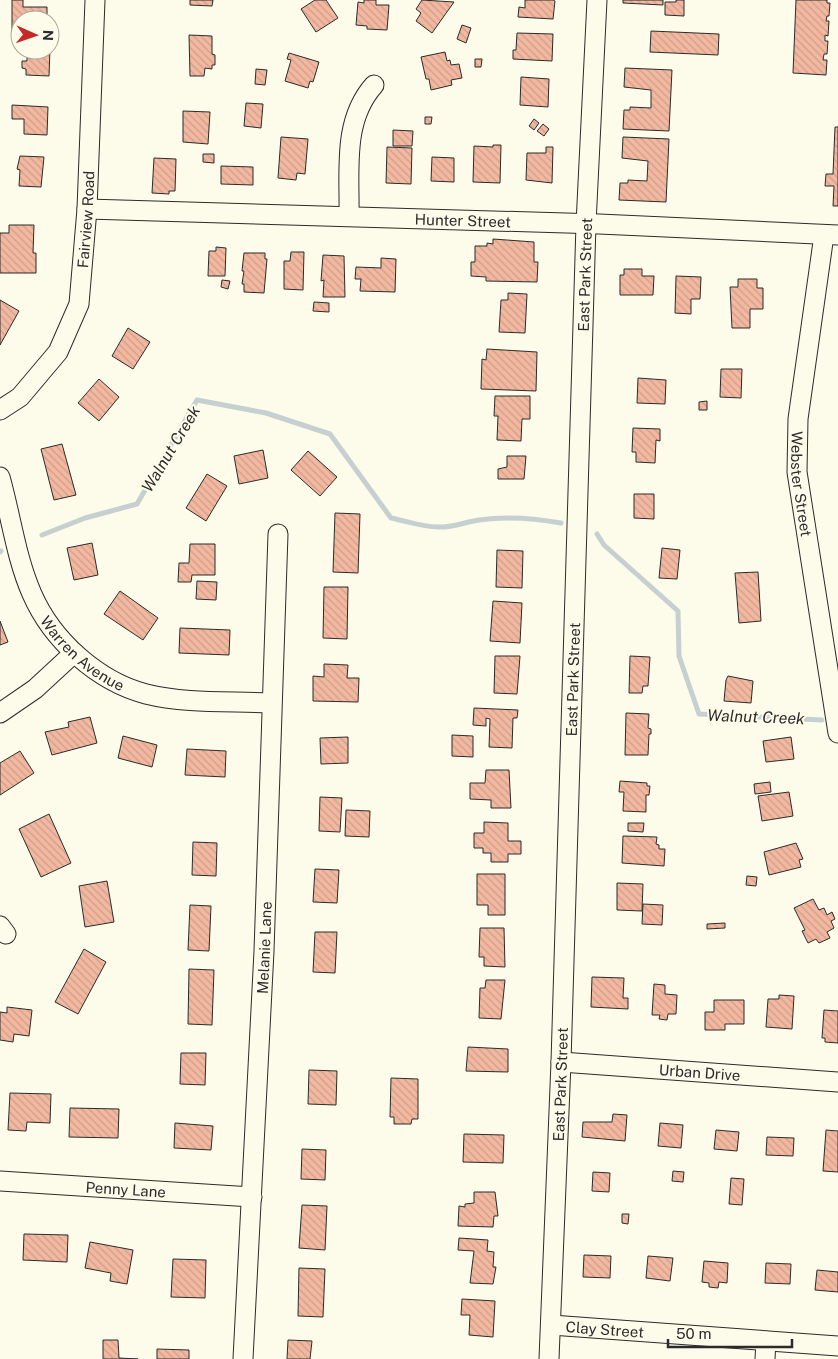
<svg xmlns="http://www.w3.org/2000/svg" width="838" height="1359" font-family="'Public Sans',sans-serif">
	<style>
		.lines { fill: none; stroke-linecap: round; stroke-linejoin: round }
		.stream { stroke: #c7d0d0; stroke-width: 5 }
		.building { fill: url(#building-back-hatch); stroke: #2b2b2b }
		.minor-casing { stroke: #2b2b2b; stroke-width: 21 }
		.minor { stroke: #fdfbea; stroke-width: 19 }
		.labels { text-anchor: middle; dominant-baseline: central; stroke-width: 4; stroke-linejoin: round; paint-order: stroke }
		.street-label { font-size: 15px; fill: #2b2b2b; stroke: #fdfbea }
		.water-label { font-size: 16px; font-style: italic; fill: #2b2b2b; stroke: #fdfbea }
	</style>
	<defs>
		<pattern id="building-back-hatch" width="6" height="6" patternUnits="userSpaceOnUse" patternTransform="scale(1.25)"><rect width="6" height="6" fill="#f2b8a0"/><path d="M-1 5l2 2M0 0l6 6M5-1l2 2" fill="none" stroke="#d09e8a"/></pattern>
	</defs>
	<rect width="100%" height="100%" fill="#fdfbea"/>
	<g class="lines">
		<!-- stream -->
		<path class="stream" d="M 597,534 L 604,545 L 678,611 L 679,656 L 699,714 L 822,720
			M 42,535 L 85,518 L 137,504 L 197,400 L 266,413 L 330,434 L 391,518 C 407,521 424,528 441,527 C 453,527 466,522 479,520 C 506,516 534,518 561,523
			M 0,552 L 1,551"/>
	</g>
	<!-- building -->
	<path class="building" d="M 12,0 L 23,0 L 23,7 L 47,7 L 47,20 L 20,20 L 20,32 L 12,31 Z
		M 190,0 L 213,0 L 212,6 L 190,5 Z
		M 315,0 L 326,0 L 338,18 L 316,32 L 301,9 Z
		M 364,0 L 376,0 L 376,5 L 389,5 L 387,30 L 367,29 L 367,26 L 356,25 L 358,2 L 364,3 Z
		M 422,0 L 454,2 L 432,33 L 416,21 L 421,13 L 416,9 Z
		M 525,0 L 553,0 L 555,1 L 553,19 L 518,17 L 519,7 L 525,8 Z
		M 623,0 L 663,0 L 663,5 L 623,3 Z
		M 676,0 L 684,0 L 684,16 L 665,15 L 665,2 L 676,2 Z
		M 796,0 L 827,0 L 827,3 L 830,3 L 829,16 L 827,16 L 826,21 L 829,21 L 828,36 L 825,35 L 825,41 L 828,41 L 827,54 L 824,54 L 823,60 L 827,60 L 826,75 L 793,73 Z
		M 462,25 L 471,28 L 466,43 L 457,39 Z
		M 651,31 L 719,34 L 718,55 L 650,52 Z
		M 517,33 L 553,34 L 552,61 L 513,59 L 513,50 L 516,50 Z
		M 189,35 L 212,36 L 212,54 L 215,55 L 215,65 L 212,65 L 212,69 L 205,68 L 204,76 L 190,76 Z
		M 50,48 L 49,76 L 26,75 L 26,69 L 22,68 L 22,61 L 27,61 L 27,50 L 50,50 Z
		M 445,52 L 447,61 L 450,60 L 451,65 L 459,64 L 462,78 L 451,80 L 452,85 L 431,90 L 429,79 L 426,79 L 421,57 Z
		M 289,53 L 319,62 L 313,82 L 310,81 L 308,88 L 285,81 L 291,60 L 287,59 Z
		M 475,59 L 482,59 L 481,67 L 475,67 Z
		M 625,68 L 672,70 L 669,131 L 623,129 L 624,110 L 630,110 L 630,107 L 651,108 L 651,90 L 624,87 Z
		M 256,69 L 267,70 L 265,85 L 255,84 Z
		M 521,77 L 549,79 L 548,107 L 520,105 Z
		M 246,103 L 263,104 L 261,128 L 244,126 Z
		M 12,105 L 48,107 L 47,135 L 24,134 L 24,119 L 12,119 Z
		M 183,111 L 210,112 L 208,144 L 183,142 Z
		M 425,117 L 432,117 L 431,124 L 425,124 Z
		M 534,119 L 539,123 L 534,130 L 529,126 Z
		M 543,124 L 549,129 L 544,136 L 537,131 Z
		M 835,127 L 838,127 L 838,206 L 833,206 L 834,186 L 825,186 L 826,174 L 833,174 Z
		M 393,130 L 413,131 L 412,146 L 393,146 Z
		M 281,137 L 308,139 L 305,174 L 297,173 L 296,180 L 278,178 Z
		M 623,137 L 669,139 L 666,202 L 619,200 L 620,183 L 628,183 L 628,180 L 647,181 L 648,161 L 622,158 Z
		M 493,145 L 501,145 L 500,183 L 473,182 L 474,146 L 493,147 Z
		M 387,147 L 412,148 L 411,184 L 386,183 Z
		M 546,147 L 553,147 L 552,183 L 526,180 L 527,153 L 546,153 Z
		M 203,154 L 214,154 L 214,163 L 203,162 Z
		M 20,156 L 44,157 L 41,187 L 19,186 L 20,170 L 17,169 Z
		M 432,157 L 454,158 L 454,182 L 431,181 Z
		M 154,158 L 176,159 L 175,191 L 169,191 L 169,194 L 152,193 Z
		M 221,166 L 253,167 L 253,185 L 221,184 Z
		M 9,225 L 34,225 L 33,253 L 36,253 L 36,273 L 0,273 L 0,233 L 9,233 Z
		M 493,239 L 534,242 L 534,262 L 538,262 L 537,282 L 486,281 L 486,277 L 471,276 L 471,262 L 475,262 L 475,246 L 487,246 L 487,243 L 493,244 Z
		M 216,247 L 226,248 L 225,276 L 208,276 L 209,251 L 216,251 Z
		M 291,252 L 304,252 L 303,290 L 284,289 L 284,261 L 290,261 Z
		M 244,253 L 265,253 L 265,259 L 267,259 L 264,293 L 244,292 L 244,284 L 242,284 L 244,271 L 242,271 Z
		M 323,255 L 344,256 L 345,297 L 323,297 L 324,280 L 321,281 Z
		M 381,258 L 396,259 L 395,292 L 360,291 L 361,279 L 355,279 L 356,267 L 381,268 Z
		M 624,269 L 642,269 L 642,276 L 654,276 L 653,295 L 620,295 L 620,275 L 624,275 Z
		M 676,276 L 701,277 L 700,299 L 691,299 L 691,314 L 675,313 Z
		M 738,279 L 757,279 L 757,288 L 763,288 L 763,309 L 750,309 L 750,328 L 732,328 L 730,287 L 738,287 Z
		M 222,280 L 230,281 L 228,289 L 221,287 Z
		M 508,293 L 527,294 L 525,333 L 499,332 L 501,300 L 508,300 Z
		M 0,300 L 19,311 L 0,345 Z
		M 314,302 L 329,303 L 329,312 L 313,311 Z
		M 128,328 L 150,342 L 133,369 L 112,356 Z
		M 487,349 L 537,352 L 536,391 L 481,389 L 482,359 L 486,360 Z
		M 721,369 L 742,369 L 741,398 L 720,397 Z
		M 638,378 L 666,380 L 665,404 L 637,403 Z
		M 99,379 L 119,397 L 99,421 L 78,403 Z
		M 495,396 L 530,396 L 530,419 L 522,419 L 521,441 L 497,440 L 498,416 L 494,416 Z
		M 707,401 L 707,410 L 699,410 L 699,402 Z
		M 633,428 L 660,429 L 660,441 L 656,440 L 655,463 L 636,462 L 636,452 L 632,452 Z
		M 62,444 L 76,495 L 54,500 L 41,449 Z
		M 263,450 L 268,478 L 239,484 L 234,456 Z
		M 308,451 L 337,477 L 320,496 L 291,470 Z
		M 507,456 L 526,456 L 524,479 L 498,479 L 498,469 L 507,467 Z
		M 207,474 L 227,486 L 206,521 L 186,508 Z
		M 634,494 L 654,494 L 654,519 L 634,518 Z
		M 335,513 L 360,514 L 358,573 L 333,572 Z
		M 92,543 L 98,575 L 74,580 L 67,548 Z
		M 190,544 L 215,544 L 215,575 L 192,575 L 191,582 L 178,582 L 179,563 L 189,563 Z
		M 662,548 L 680,550 L 677,579 L 659,578 Z
		M 497,550 L 523,551 L 522,588 L 496,587 Z
		M 758,572 L 761,621 L 739,623 L 735,573 Z
		M 197,581 L 217,582 L 216,600 L 196,599 Z
		M 324,587 L 348,587 L 347,639 L 323,638 Z
		M 120,591 L 158,618 L 143,640 L 104,614 Z
		M 493,601 L 522,603 L 520,643 L 490,641 Z
		M 0,621 L 8,642 L 0,645 Z
		M 180,628 L 230,630 L 229,655 L 179,653 Z
		M 495,656 L 520,656 L 517,694 L 494,693 Z
		M 630,656 L 650,657 L 648,686 L 643,686 L 642,693 L 629,693 Z
		M 324,664 L 348,665 L 347,678 L 359,678 L 358,702 L 313,701 L 313,676 L 324,677 Z
		M 728,676 L 753,681 L 751,703 L 724,701 L 726,680 Z
		M 474,708 L 518,710 L 517,718 L 513,718 L 512,748 L 489,747 L 490,719 L 486,718 L 486,726 L 473,725 Z
		M 626,713 L 649,714 L 648,728 L 651,729 L 651,734 L 649,734 L 648,755 L 625,755 Z
		M 90,717 L 97,743 L 52,755 L 45,732 L 69,727 L 68,722 Z
		M 452,735 L 473,736 L 473,757 L 452,756 Z
		M 123,736 L 157,745 L 152,767 L 118,758 Z
		M 348,737 L 348,763 L 321,764 L 320,738 Z
		M 791,737 L 794,759 L 766,762 L 763,741 Z
		M 187,749 L 226,751 L 225,777 L 185,775 Z
		M 20,751 L 34,773 L 0,795 L 0,763 Z
		M 486,770 L 509,770 L 511,808 L 491,808 L 491,800 L 470,799 L 470,783 L 485,783 Z
		M 620,781 L 647,783 L 647,786 L 650,786 L 649,795 L 646,795 L 646,812 L 623,811 L 624,792 L 619,792 Z
		M 770,782 L 771,792 L 755,794 L 754,784 Z
		M 789,792 L 793,816 L 762,821 L 758,796 Z
		M 320,797 L 342,798 L 340,832 L 319,831 Z
		M 346,810 L 370,811 L 369,837 L 345,836 Z
		M 49,814 L 71,863 L 41,877 L 19,829 Z
		M 484,822 L 508,823 L 508,841 L 521,841 L 521,854 L 508,854 L 508,862 L 491,862 L 491,853 L 483,853 L 483,848 L 474,848 L 474,833 L 484,833 Z
		M 628,823 L 644,823 L 643,832 L 628,831 Z
		M 623,836 L 657,837 L 656,844 L 659,845 L 659,849 L 665,849 L 664,866 L 622,863 Z
		M 193,842 L 217,843 L 216,876 L 192,875 Z
		M 796,843 L 803,859 L 799,860 L 801,867 L 769,875 L 764,852 Z
		M 315,869 L 339,870 L 337,903 L 313,902 Z
		M 477,874 L 505,874 L 505,915 L 488,915 L 488,905 L 477,905 Z
		M 747,876 L 757,877 L 756,886 L 746,885 Z
		M 107,881 L 114,922 L 85,927 L 79,886 Z
		M 617,883 L 643,884 L 642,911 L 617,910 Z
		M 813,899 L 819,910 L 824,908 L 827,915 L 832,912 L 835,919 L 831,921 L 834,928 L 827,932 L 830,938 L 819,943 L 816,939 L 808,943 L 802,931 L 805,930 L 794,908 Z
		M 643,904 L 663,905 L 662,925 L 642,924 Z
		M 190,905 L 211,906 L 209,951 L 188,950 Z
		M 725,923 L 725,928 L 707,929 L 707,924 Z
		M 480,928 L 504,928 L 505,967 L 484,966 L 484,957 L 479,957 Z
		M 315,932 L 337,932 L 335,973 L 313,972 Z
		M 84,949 L 106,962 L 78,1014 L 55,1002 Z
		M 189,969 L 214,970 L 212,1025 L 188,1024 Z
		M 592,977 L 624,978 L 623,998 L 628,998 L 628,1009 L 591,1007 Z
		M 486,980 L 505,980 L 501,1019 L 479,1018 L 480,988 L 485,988 Z
		M 654,984 L 665,985 L 665,994 L 677,995 L 676,1014 L 668,1014 L 667,1020 L 659,1019 L 660,1015 L 652,1015 Z
		M 779,995 L 794,996 L 792,1029 L 766,1027 L 768,999 L 779,999 Z
		M 714,1000 L 744,1000 L 744,1024 L 725,1024 L 725,1030 L 705,1030 L 705,1012 L 714,1012 Z
		M 7,1007 L 32,1010 L 29,1036 L 14,1034 L 13,1042 L 0,1040 L 0,1012 L 7,1013 Z
		M 824,1010 L 838,1011 L 838,1043 L 825,1042 L 825,1038 L 822,1038 Z
		M 468,1047 L 508,1049 L 508,1072 L 466,1071 Z
		M 181,1053 L 206,1053 L 205,1085 L 180,1084 Z
		M 309,1070 L 337,1071 L 336,1105 L 308,1104 Z
		M 391,1078 L 418,1079 L 418,1119 L 412,1119 L 411,1124 L 394,1124 L 394,1117 L 390,1117 Z
		M 10,1093 L 51,1094 L 50,1123 L 27,1122 L 26,1131 L 8,1130 Z
		M 70,1108 L 119,1109 L 118,1138 L 69,1137 Z
		M 613,1114 L 627,1115 L 625,1141 L 582,1137 L 583,1122 L 612,1122 Z
		M 175,1123 L 213,1126 L 211,1150 L 174,1148 Z
		M 660,1123 L 683,1125 L 681,1148 L 658,1146 Z
		M 716,1130 L 739,1132 L 737,1151 L 714,1149 Z
		M 826,1130 L 838,1131 L 838,1172 L 823,1171 Z
		M 464,1134 L 504,1135 L 503,1163 L 463,1162 Z
		M 767,1137 L 794,1138 L 793,1156 L 766,1155 Z
		M 302,1149 L 326,1150 L 325,1180 L 301,1179 Z
		M 673,1171 L 684,1172 L 683,1182 L 672,1181 Z
		M 593,1172 L 610,1173 L 609,1192 L 592,1191 Z
		M 731,1178 L 744,1179 L 742,1205 L 729,1204 Z
		M 474,1192 L 495,1192 L 498,1216 L 494,1216 L 493,1227 L 458,1226 L 459,1206 L 465,1207 L 465,1204 L 474,1203 Z
		M 302,1205 L 327,1206 L 325,1250 L 299,1248 Z
		M 622,1214 L 629,1214 L 628,1224 L 622,1223 Z
		M 24,1234 L 68,1235 L 67,1262 L 23,1260 Z
		M 459,1238 L 488,1240 L 487,1251 L 494,1252 L 493,1267 L 496,1267 L 493,1284 L 470,1283 L 474,1251 L 458,1250 Z
		M 90,1242 L 133,1250 L 127,1284 L 110,1281 L 111,1273 L 85,1268 Z
		M 584,1255 L 611,1256 L 610,1278 L 583,1277 Z
		M 648,1256 L 673,1258 L 670,1281 L 646,1278 Z
		M 173,1259 L 206,1260 L 205,1298 L 171,1297 Z
		M 704,1261 L 728,1263 L 727,1283 L 719,1282 L 718,1288 L 709,1287 L 709,1283 L 702,1282 Z
		M 766,1263 L 791,1264 L 790,1284 L 765,1283 Z
		M 299,1268 L 325,1269 L 323,1317 L 298,1316 Z
		M 817,1270 L 838,1272 L 838,1292 L 815,1290 Z
		M 462,1299 L 495,1301 L 493,1337 L 469,1335 L 470,1315 L 461,1315 Z
		M 103,1340 L 118,1340 L 119,1358 L 138,1359 L 103,1359 Z
		M 288,1340 L 312,1341 L 310,1359 L 287,1359 Z
		M 157,1349 L 189,1350 L 189,1359 L 157,1359 Z"/>
	<g class="lines">
		<!-- minor casing -->
		<g class="minor-casing">
			<g id="minor">
				<path id="s1" d="M 87,209 L 599,224 L 838,235"/>
				<path d="M 349,216 C 350,171 342,121 374,85"/>
				<path id="s2" d="M 824,235 L 798,419 L 797,472 L 838,733"/>
				<path id="s3" d="M 0,410 L 20,397 L 58,352 L 79,304 L 87,209 L 95,0"/>
				<path id="s4" d="M 0,477 C 11,516 16,558 32,594 C 52,640 97,681 146,694 C 186,704 229,701 270,703"/>
				<path d="M 0,713 L 35,689 L 74,653"/>
				<path d="M 0,926 L 6,934"/>
				<path id="s5" d="M 561,1062 L 838,1082"/>
				<path id="s6" d="M 0,1181 L 252,1197"/>
				<path id="s7" d="M 551,1325 L 838,1346"/>
				<path id="s8" d="M 243,1359 L 264,951 L 278,534"/>
				<path id="s9" d="M 549,1359 L 561,1062 L 586,224 L 597,0"/>
				<path d="M 765,1359 L 766,1341"/>
			</g>
		</g>
		<!-- minor -->
		<use href="#minor" class="minor"/>
	</g>
	<g class="labels">
		<!-- street labels -->
		<g class="street-label">
			<text stroke="none"><textPath href="#s3" startOffset="220">Fairview Road</textPath></text>
			<text stroke="none"><textPath href="#s1" startOffset="376">Hunter Street</textPath></text>
			<text stroke="none"><textPath href="#s9" startOffset="1085">East Park Street</textPath></text>
			<text stroke="none"><textPath href="#s2" startOffset="251">Webster Street</textPath></text>
			<text stroke="none"><textPath href="#s4" startOffset="201">Warren Avenue</textPath></text>
			<text stroke="none"><textPath href="#s9" startOffset="680">East Park Street</textPath></text>
			<text stroke="none"><textPath href="#s8" startOffset="412">Melanie Lane</textPath></text>
			<text stroke="none"><textPath href="#s5" startOffset="139">Urban Drive</textPath></text>
			<text stroke="none"><textPath href="#s9" startOffset="275">East Park Street</textPath></text>
			<text stroke="none"><textPath href="#s6" startOffset="126">Penny Lane</textPath></text>
			<text stroke="none"><textPath href="#s7" startOffset="54">Clay Street</textPath></text>
		</g>
		<!-- water labels -->
		<g class="water-label">
			<text transform="translate(171 449) rotate(-59)">Walnut Creek</text>
			<text transform="translate(756 717) rotate(2)">Walnut Creek</text>
		</g>
	</g>
	<!-- north arrow -->
	<g transform="translate(35 35) rotate(92)"><circle r="24" fill="#fdfbea" stroke="#a9a89e"/>
	<path d="M0-4L9 19L0 12L-9 19Z" fill="#c62828"/>
	<text y="-8" font-size="14" font-weight="bold" text-anchor="middle" fill="#2b2b2b">N</text>
	</g>
	<!-- scale -->
	<path d="M668 1339v8h124v-8" fill="none" stroke="#2b2b2b" stroke-width="2.5"/>
	<text x="676" y="1339" font-size="15" fill="#2b2b2b" stroke="#fdfbea" stroke-width="4" paint-order="stroke">50 m</text>
</svg>
